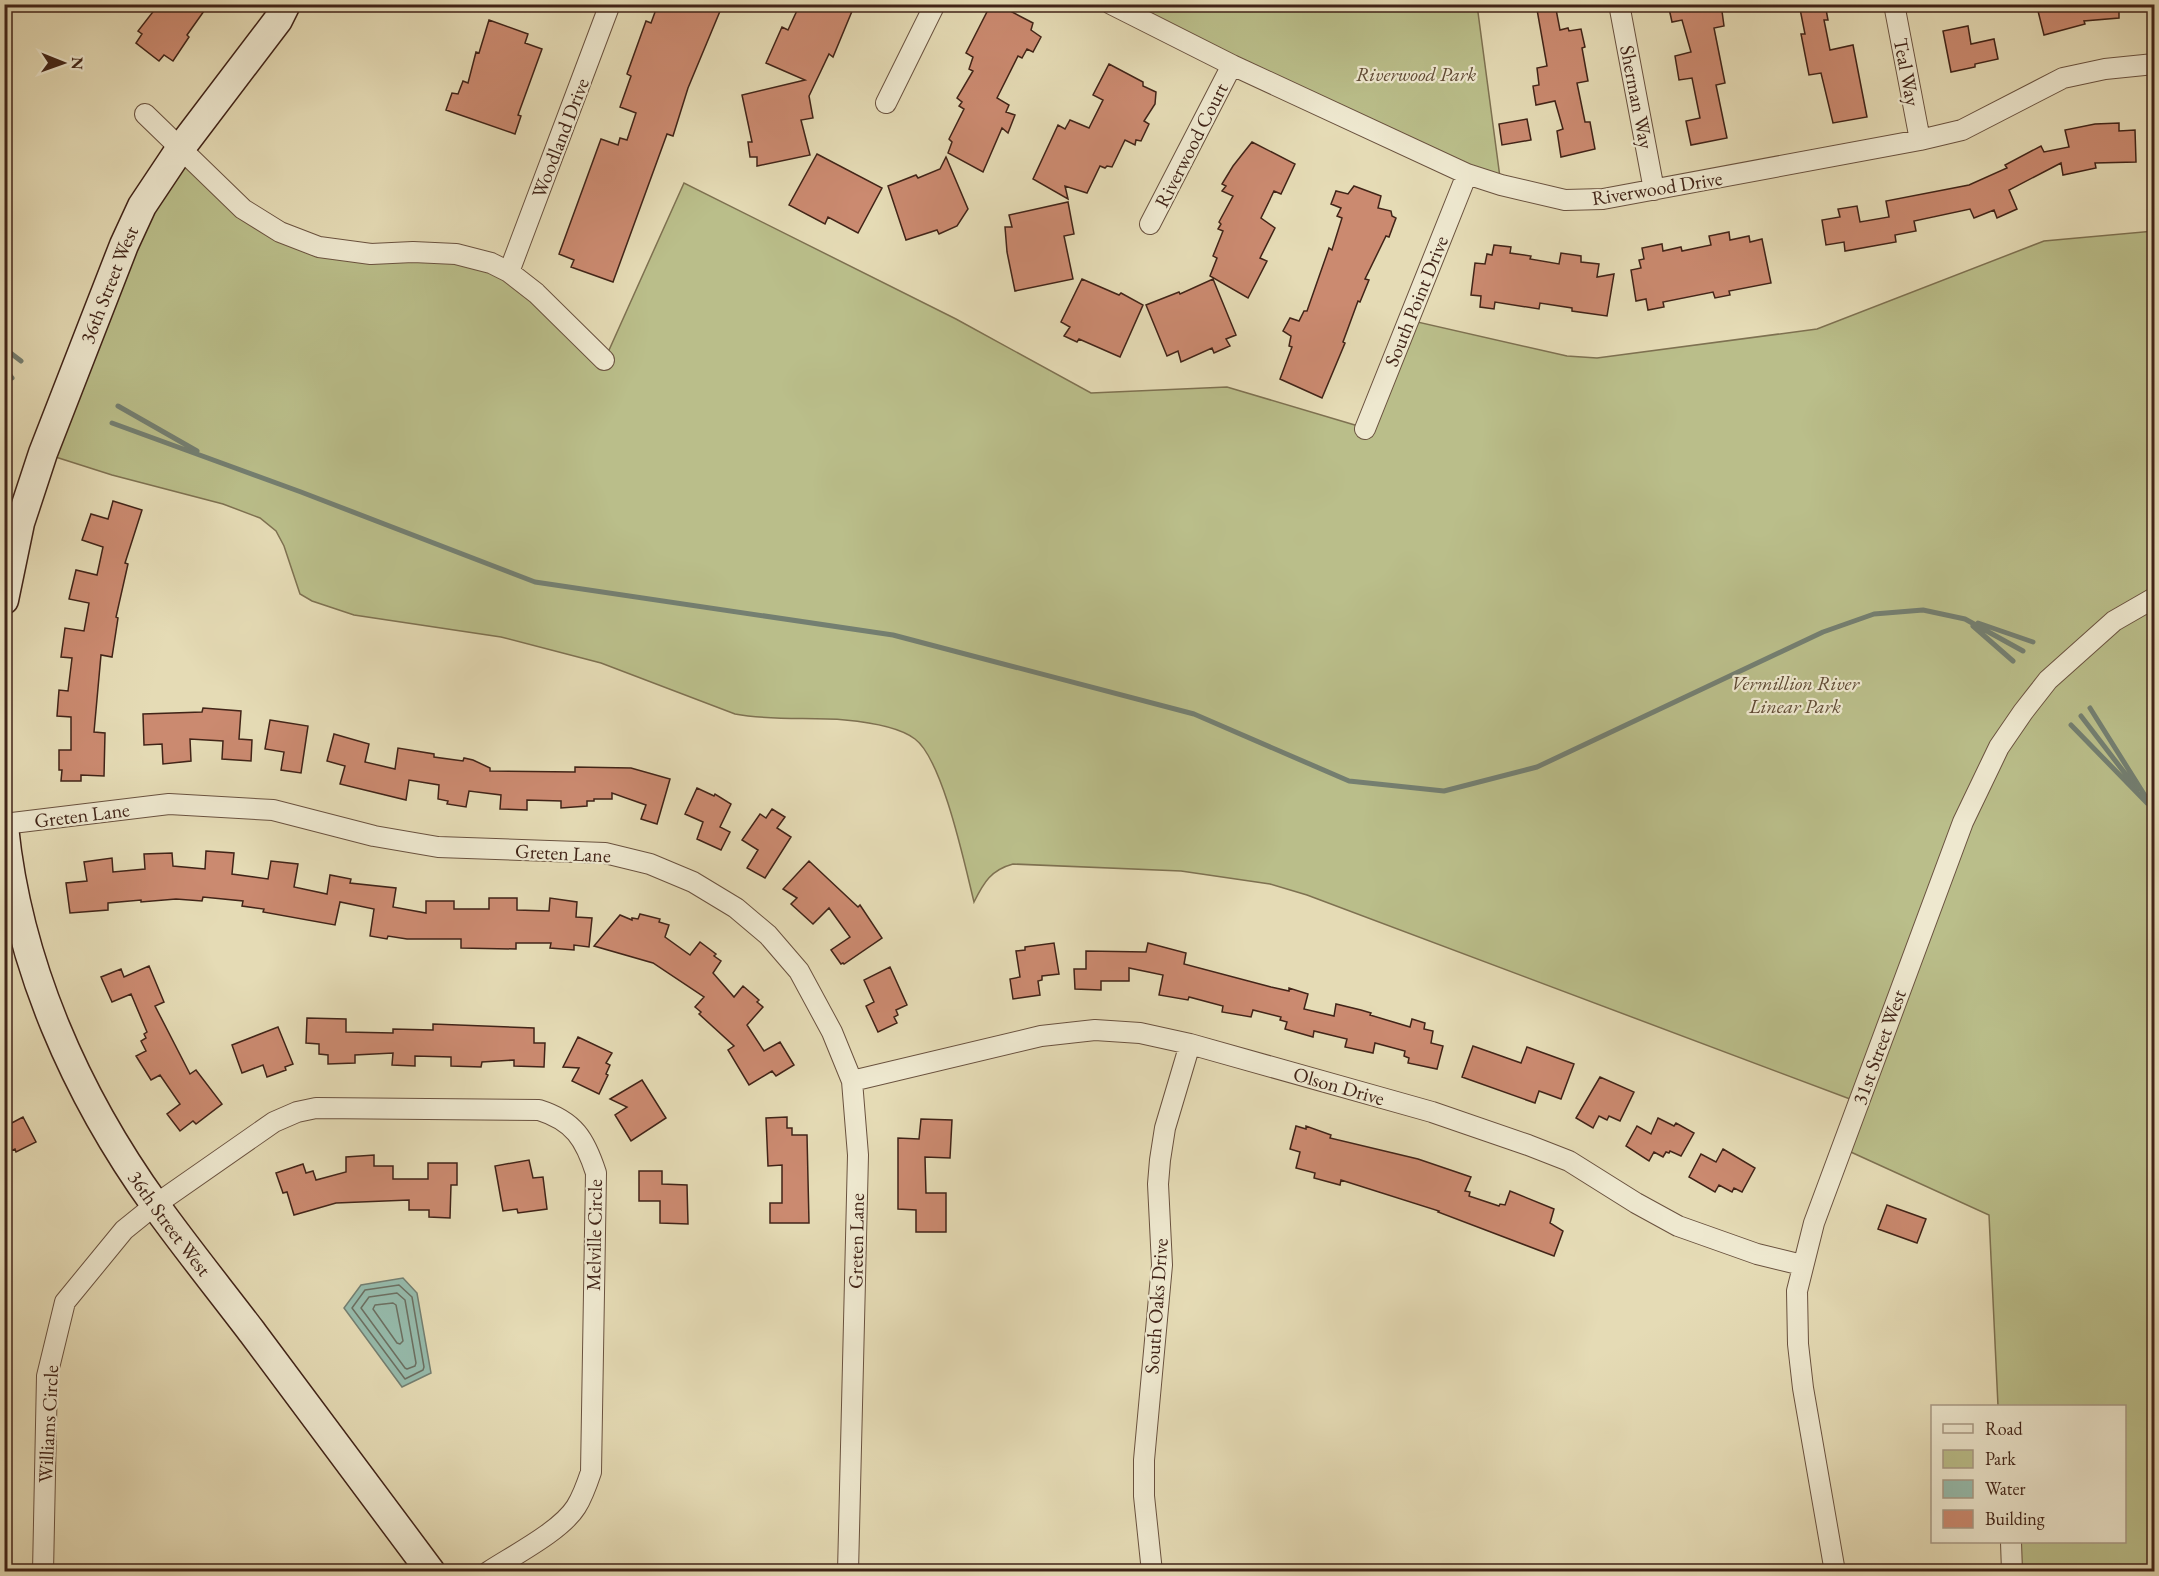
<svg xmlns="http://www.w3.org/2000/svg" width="2159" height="1576" font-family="'EB Garamond',serif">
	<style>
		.green { fill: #babe8a; stroke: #7e7151; stroke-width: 1.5 }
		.water { fill: #96bbac; stroke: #747f71; stroke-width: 1.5 }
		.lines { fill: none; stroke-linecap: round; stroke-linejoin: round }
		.shore { stroke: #6c7062; stroke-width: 1.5 }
		.stream { stroke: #747f71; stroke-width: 5 }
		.building { fill: #cb8a70; stroke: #412418; stroke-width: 1.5 }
		.street-casing { stroke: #6a523f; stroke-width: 22 }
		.secondary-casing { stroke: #412418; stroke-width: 31 }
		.street { stroke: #eee8cf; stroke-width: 20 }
		.secondary { stroke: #eee8cf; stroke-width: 28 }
		.labels { text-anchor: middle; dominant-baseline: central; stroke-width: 4.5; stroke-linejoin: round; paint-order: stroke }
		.street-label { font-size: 20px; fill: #412418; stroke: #eee8cf }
		.park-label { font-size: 20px; font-style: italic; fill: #5f4a34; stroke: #eee8cf }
	</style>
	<rect width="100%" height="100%" fill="#e5dbb5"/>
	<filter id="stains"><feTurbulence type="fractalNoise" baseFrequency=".00333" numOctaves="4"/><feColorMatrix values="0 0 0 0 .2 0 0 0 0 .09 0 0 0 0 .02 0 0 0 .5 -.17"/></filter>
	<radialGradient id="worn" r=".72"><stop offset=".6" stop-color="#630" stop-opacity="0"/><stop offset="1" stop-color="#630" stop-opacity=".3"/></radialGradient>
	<!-- green -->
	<path class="green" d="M 1111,5 L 1477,5 L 1501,185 Z
		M 180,149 L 280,232 L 491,263 L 605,359 L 684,183 L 956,319 L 1091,393 L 1227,387 L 1365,428 L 1409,320 L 1567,356 L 1597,358 L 1817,329 L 2044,241 L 2154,231 L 2154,1571 L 2012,1571 L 2011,1542 L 2124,1542 L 2124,1406 L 1998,1406 L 1989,1215 L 1842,1148 L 1858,1102 L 1307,895 L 1270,884 L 1181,871 L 1013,864 C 991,870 984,882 974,902 C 965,866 943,760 915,739 C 898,726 867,722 845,720 C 809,717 772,721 735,714 L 601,663 L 501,637 L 354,615 L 312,601 L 300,594 L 284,546 L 276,531 L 260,518 L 223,504 L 112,475 L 43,453 Z"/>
	<!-- water -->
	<path class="water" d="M 403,1278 L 417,1293 L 431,1373 L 402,1387 L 344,1308 L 361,1285 Z"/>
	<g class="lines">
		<!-- shore -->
		<path class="shore" d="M 399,1285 L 412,1297 L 424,1367 L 423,1370 L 405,1379 L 352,1308 L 365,1290 Z
			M 397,1293 L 405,1300 L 416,1363 L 415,1366 L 407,1369 L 405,1368 L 361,1308 L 369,1297 Z
			M 393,1303 L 396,1305 L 403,1341 L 400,1344 L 397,1343 L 373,1309 L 375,1305 Z"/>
		<!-- stream -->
		<path class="stream" d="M 4,348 L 21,361
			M 4,367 L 12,378
			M 118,406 L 197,451
			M 112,423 L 301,492 L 535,582 L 893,635 L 1194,714 L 1349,781 L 1444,791 L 1537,767 L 1823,632 L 1874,614 L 1923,610 L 1965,619 L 2023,651
			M 1978,623 L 2033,642
			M 1973,626 L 2013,661
			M 2090,708 L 2154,810
			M 2081,716 L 2137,789
			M 2071,725 L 2147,803"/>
	</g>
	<!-- building -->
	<path class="building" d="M 159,4 L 209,4 L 187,35 L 189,37 L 173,61 L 164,55 L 159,61 L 136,43 L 142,34 L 138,31 Z
		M 658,4 L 723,4 L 688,88 L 673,136 L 667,134 L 613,282 L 571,267 L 574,260 L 559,254 L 601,139 L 618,145 L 620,138 L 627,140 L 636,113 L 620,107 L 631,76 L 627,74 L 646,21 L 651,23 Z
		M 800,4 L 855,4 L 833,57 L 829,54 L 809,96 L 813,118 L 801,120 L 810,155 L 757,166 L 757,157 L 750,157 L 748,142 L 752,142 L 742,95 L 805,80 L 766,63 L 782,27 L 788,30 Z
		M 991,4 L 997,4 L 1033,23 L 1031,30 L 1041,37 L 1033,52 L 1027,49 L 1022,58 L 1018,56 L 997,98 L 1009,105 L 1006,112 L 1015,115 L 1008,133 L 1002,128 L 983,172 L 948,153 L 952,142 L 949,139 L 964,109 L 959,106 L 962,102 L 957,98 L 973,71 L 969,69 L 973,57 L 966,53 Z
		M 1536,4 L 1555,4 L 1560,30 L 1568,28 L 1569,31 L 1581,29 L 1585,47 L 1582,48 L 1588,81 L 1577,83 L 1585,122 L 1590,122 L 1595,149 L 1561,157 L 1557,131 L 1563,129 L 1555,101 L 1536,105 L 1533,86 L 1539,85 L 1537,68 L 1547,66 Z
		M 1668,4 L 1721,4 L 1724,26 L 1714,28 L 1725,83 L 1716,85 L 1727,138 L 1691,145 L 1686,121 L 1700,118 L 1692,78 L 1679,80 L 1675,56 L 1691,52 L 1682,20 L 1672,22 Z
		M 1799,4 L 1825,4 L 1828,20 L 1824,20 L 1830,50 L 1853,45 L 1867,117 L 1833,123 L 1821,73 L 1809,75 L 1801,34 L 1805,34 Z
		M 2064,4 L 2119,4 L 2119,18 L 2084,21 L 2085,24 L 2044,35 L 2038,11 Z
		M 489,20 L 528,34 L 525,43 L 542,49 L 518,115 L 521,116 L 515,134 L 446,110 L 452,93 L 458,94 L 463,81 L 468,83 L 476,52 L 479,53 Z
		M 1968,26 L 1971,44 L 1994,39 L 1998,59 L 1975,64 L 1975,67 L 1951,72 L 1943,31 Z
		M 1109,64 L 1143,82 L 1143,86 L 1156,92 L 1155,104 L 1144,121 L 1149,124 L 1141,141 L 1136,140 L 1135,145 L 1125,140 L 1112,167 L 1107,166 L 1105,168 L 1100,166 L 1087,193 L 1065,186 L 1068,199 L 1033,179 L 1058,125 L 1065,129 L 1070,120 L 1089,128 L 1103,100 L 1093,95 Z
		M 1527,119 L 1531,140 L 1502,145 L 1499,124 Z
		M 2119,123 L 2119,131 L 2135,130 L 2136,162 L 2095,163 L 2096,168 L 2063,175 L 2061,163 L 2009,190 L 2017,209 L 1997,218 L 1994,210 L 1974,218 L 1970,209 L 1914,221 L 1916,231 L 1895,235 L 1896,242 L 1845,251 L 1844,242 L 1826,245 L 1822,220 L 1840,217 L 1838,209 L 1857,206 L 1860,222 L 1889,217 L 1886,201 L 1969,185 L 2007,168 L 2005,165 L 2041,146 L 2044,152 L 2069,147 L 2065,130 L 2095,124 Z
		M 1252,142 L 1295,164 L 1281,194 L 1274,191 L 1261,218 L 1275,228 L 1260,258 L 1267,261 L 1248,298 L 1210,276 L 1217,258 L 1213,256 L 1223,231 L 1218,229 L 1221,224 L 1219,222 L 1233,196 L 1222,191 L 1226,186 L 1222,184 L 1233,166 Z
		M 817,154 L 882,188 L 858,233 L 828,217 L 825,224 L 789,205 Z
		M 946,157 L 968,209 L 957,226 L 939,234 L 937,230 L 906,240 L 888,186 L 916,175 L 918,178 L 940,169 Z
		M 1354,186 L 1381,196 L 1378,208 L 1391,211 L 1392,216 L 1396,218 L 1389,237 L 1386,236 L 1365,279 L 1369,280 L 1360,302 L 1358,301 L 1343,342 L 1345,343 L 1322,398 L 1280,379 L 1292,347 L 1289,346 L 1291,336 L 1283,331 L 1290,318 L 1299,321 L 1304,311 L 1307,311 L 1329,248 L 1332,250 L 1342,218 L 1337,216 L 1341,208 L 1331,204 L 1336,191 L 1348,194 Z
		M 1068,202 L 1074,234 L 1064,236 L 1073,279 L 1015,291 L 1007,252 L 1005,227 L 1012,227 L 1009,215 Z
		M 1729,232 L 1730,240 L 1749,236 L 1750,242 L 1762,239 L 1771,283 L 1729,291 L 1730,295 L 1715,298 L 1713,292 L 1663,302 L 1664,307 L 1648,310 L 1646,299 L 1636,301 L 1631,270 L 1641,268 L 1639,260 L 1644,259 L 1642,248 L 1662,244 L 1663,251 L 1681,247 L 1682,251 L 1711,245 L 1709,236 Z
		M 1494,245 L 1511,247 L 1510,253 L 1531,256 L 1530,259 L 1559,264 L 1561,253 L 1581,256 L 1581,262 L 1599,264 L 1597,277 L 1614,274 L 1607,316 L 1572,311 L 1572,308 L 1540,303 L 1539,309 L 1495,302 L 1494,309 L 1480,307 L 1481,296 L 1471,295 L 1475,263 L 1485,264 L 1487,254 L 1492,255 Z
		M 1082,279 L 1119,295 L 1121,293 L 1143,305 L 1120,357 L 1079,339 L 1077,342 L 1064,336 L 1070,327 L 1061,322 Z
		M 1213,279 L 1236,335 L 1226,339 L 1230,346 L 1214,353 L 1212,348 L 1181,362 L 1178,351 L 1167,356 L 1146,305 L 1179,292 L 1180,294 Z
		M 113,501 L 142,510 L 125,563 L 128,564 L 116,617 L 118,618 L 112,657 L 101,655 L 94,732 L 105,733 L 104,776 L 81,775 L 81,781 L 61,781 L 62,770 L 59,770 L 59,750 L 71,750 L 71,717 L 57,716 L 59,690 L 68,691 L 72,658 L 61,657 L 65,628 L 84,631 L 89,603 L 69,599 L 76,570 L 97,575 L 103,547 L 82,540 L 91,514 L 108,519 Z
		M 203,708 L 241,711 L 239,739 L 252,740 L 251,761 L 222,759 L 223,741 L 190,739 L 191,761 L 163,764 L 162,744 L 144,745 L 143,714 L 202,712 Z
		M 270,720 L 308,726 L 301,773 L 281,770 L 284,752 L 265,749 Z
		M 334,734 L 369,744 L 365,762 L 395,769 L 398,748 L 434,754 L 434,757 L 463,761 L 464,758 L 473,760 L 490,768 L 490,771 L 575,772 L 575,767 L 631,768 L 670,779 L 657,824 L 641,819 L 646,805 L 612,793 L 612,799 L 594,799 L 594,801 L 587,801 L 587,806 L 561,808 L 561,801 L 527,800 L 527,810 L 500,809 L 501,795 L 469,791 L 466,807 L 447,804 L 448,801 L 438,799 L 439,785 L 409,780 L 406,800 L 340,784 L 345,766 L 327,761 Z
		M 697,788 L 714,796 L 715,794 L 731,804 L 720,827 L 730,832 L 721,850 L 697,839 L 703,822 L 685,814 Z
		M 772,809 L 785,817 L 777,828 L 791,837 L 765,878 L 747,868 L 758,850 L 742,840 L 760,814 L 766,818 Z
		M 206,851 L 234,853 L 232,874 L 268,879 L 271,861 L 298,864 L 294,887 L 327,894 L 330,875 L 351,879 L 350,883 L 396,888 L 393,907 L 426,913 L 426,901 L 454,901 L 454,909 L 489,909 L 489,898 L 517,898 L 517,910 L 549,911 L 550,898 L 577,902 L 576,917 L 592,918 L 589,947 L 574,945 L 574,950 L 550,948 L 551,943 L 516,943 L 516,949 L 461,948 L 461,939 L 407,939 L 388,936 L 387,939 L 370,936 L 374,909 L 340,902 L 335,925 L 263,912 L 264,909 L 242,906 L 243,901 L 203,897 L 202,901 L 176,899 L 141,902 L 141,900 L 108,903 L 108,910 L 70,913 L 66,883 L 87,881 L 84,862 L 112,858 L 113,872 L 145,869 L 144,854 L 172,853 L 173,866 L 205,869 Z
		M 809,861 L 858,907 L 860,905 L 882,938 L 844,964 L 843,963 L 841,964 L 831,950 L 850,937 L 829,908 L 813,924 L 791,904 L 797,898 L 783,889 Z
		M 640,914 L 660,919 L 659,922 L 669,925 L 665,937 L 690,955 L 700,942 L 716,954 L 714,956 L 721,961 L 713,973 L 734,997 L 743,986 L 759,1000 L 757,1002 L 763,1007 L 747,1025 L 764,1051 L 780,1042 L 794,1065 L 776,1076 L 772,1071 L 749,1085 L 728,1050 L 734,1046 L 699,1014 L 701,1012 L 695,1007 L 704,997 L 653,963 L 594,946 L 620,915 L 632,920 L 632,918 L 638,919 Z
		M 1054,943 L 1059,974 L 1042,976 L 1042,980 L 1038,981 L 1040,995 L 1013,999 L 1010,979 L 1020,977 L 1016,951 L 1025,950 L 1025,947 Z
		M 1148,943 L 1186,953 L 1184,964 L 1271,987 L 1289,991 L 1289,988 L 1308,994 L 1304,1009 L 1334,1016 L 1336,1004 L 1361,1010 L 1371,1013 L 1370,1015 L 1410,1027 L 1412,1019 L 1425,1023 L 1424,1029 L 1433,1031 L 1431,1043 L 1443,1046 L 1437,1069 L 1408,1063 L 1409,1058 L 1404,1056 L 1405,1051 L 1375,1043 L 1373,1053 L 1345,1047 L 1347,1039 L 1314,1031 L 1313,1037 L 1285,1029 L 1287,1022 L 1280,1020 L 1281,1017 L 1253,1010 L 1251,1017 L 1222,1012 L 1223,1006 L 1189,997 L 1188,1000 L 1159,995 L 1163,975 L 1129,968 L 1129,981 L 1101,981 L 1101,990 L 1075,989 L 1074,969 L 1086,969 L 1086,951 L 1146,952 Z
		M 149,966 L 164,1002 L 155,1006 L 190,1074 L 196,1070 L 222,1104 L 196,1124 L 193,1121 L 180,1131 L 167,1114 L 180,1104 L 160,1075 L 151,1080 L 136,1056 L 146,1051 L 141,1041 L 146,1038 L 144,1034 L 147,1032 L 131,994 L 112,1002 L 101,977 L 121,969 L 124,977 Z
		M 890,967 L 907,1005 L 896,1010 L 898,1015 L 894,1017 L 897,1023 L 878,1032 L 866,1006 L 874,1002 L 864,980 Z
		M 307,1018 L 346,1019 L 346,1032 L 393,1033 L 393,1029 L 433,1030 L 433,1024 L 534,1028 L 534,1043 L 545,1043 L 544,1067 L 514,1066 L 514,1060 L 482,1062 L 481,1067 L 451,1066 L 451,1057 L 415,1056 L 415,1066 L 392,1065 L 393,1053 L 355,1055 L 355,1063 L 328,1064 L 328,1055 L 319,1054 L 319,1044 L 306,1043 Z
		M 278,1027 L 293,1064 L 285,1067 L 286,1070 L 267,1077 L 263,1065 L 242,1073 L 232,1045 Z
		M 578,1037 L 612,1053 L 606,1063 L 610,1065 L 606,1074 L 608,1075 L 599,1094 L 572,1081 L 579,1068 L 563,1067 Z
		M 1473,1046 L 1521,1063 L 1527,1047 L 1574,1064 L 1561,1099 L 1539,1091 L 1535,1103 L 1462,1077 Z
		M 1600,1077 L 1634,1092 L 1620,1121 L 1609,1116 L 1607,1120 L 1599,1116 L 1593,1128 L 1576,1118 Z
		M 642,1080 L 666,1118 L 631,1141 L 615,1115 L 627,1107 L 610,1099 Z
		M 23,1117 L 36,1142 L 16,1152 L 15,1149 L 4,1154 L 4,1127 Z
		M 787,1117 L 787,1128 L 792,1128 L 792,1135 L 807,1135 L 809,1223 L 770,1223 L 770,1203 L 782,1203 L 782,1165 L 768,1166 L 766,1118 Z
		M 1658,1118 L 1674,1126 L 1676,1123 L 1694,1133 L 1681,1156 L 1670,1151 L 1669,1153 L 1666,1152 L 1663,1157 L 1654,1152 L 1649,1161 L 1626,1146 L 1637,1126 L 1651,1134 Z
		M 921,1119 L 952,1120 L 950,1158 L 925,1157 L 926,1193 L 946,1193 L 946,1232 L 916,1232 L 916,1210 L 898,1209 L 898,1138 L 919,1139 Z
		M 1296,1126 L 1306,1129 L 1306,1126 L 1331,1135 L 1330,1138 L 1418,1159 L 1471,1177 L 1465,1191 L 1470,1192 L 1469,1196 L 1499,1206 L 1500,1204 L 1505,1205 L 1510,1191 L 1554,1209 L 1550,1223 L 1563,1231 L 1554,1256 L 1438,1212 L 1439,1211 L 1341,1180 L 1340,1185 L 1314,1178 L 1315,1173 L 1296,1168 L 1300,1152 L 1290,1149 Z
		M 1723,1149 L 1755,1168 L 1742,1192 L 1734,1188 L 1732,1192 L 1719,1185 L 1715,1192 L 1689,1177 L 1701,1154 L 1716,1162 Z
		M 374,1155 L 374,1166 L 393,1166 L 393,1179 L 428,1179 L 428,1163 L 457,1163 L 457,1185 L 451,1185 L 450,1218 L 429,1217 L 429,1210 L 409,1210 L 409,1200 L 336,1203 L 294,1215 L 287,1192 L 283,1193 L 276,1173 L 303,1164 L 306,1173 L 313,1171 L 316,1180 L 346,1172 L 346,1157 Z
		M 529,1160 L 533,1178 L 543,1177 L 547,1209 L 518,1213 L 517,1209 L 503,1211 L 495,1166 Z
		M 639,1171 L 662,1171 L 662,1184 L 687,1185 L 688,1224 L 660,1223 L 660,1201 L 639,1201 Z
		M 1887,1205 L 1926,1219 L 1917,1243 L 1878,1229 Z"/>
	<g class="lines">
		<!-- street casing -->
		<g class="street-casing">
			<path id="street" d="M 1111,4 L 1232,65 L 1467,174 L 1501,185 L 1565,200 L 1603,199 L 1920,140 L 1962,130 L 2063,78 L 2105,69 L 2154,64
				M 1619,4 L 1654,190
				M 1894,4 L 1920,140
				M 886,103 L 935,4
				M 145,114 L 243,209 L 280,232 L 319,247 L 371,254 L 413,252 L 456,254 L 491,263 L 509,272 L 536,293 L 604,360
				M 1150,224 L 1232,65
				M 509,272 L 610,4
				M 1365,429 L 1467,174
				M 4,824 L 169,804 L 273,810 L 374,836 L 438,847 L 605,853 L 650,864 L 693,882 L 736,908 L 768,935 L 799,971 L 832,1032 L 852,1081 L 858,1155 L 848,1572
				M 852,1081 L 1041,1036 L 1095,1030 L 1140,1033 L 1190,1044 L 1432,1112 L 1528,1145 L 1569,1161 L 1636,1203 L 1678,1226 L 1757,1254 L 1802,1265
				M 2011,1542 L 2012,1572
				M 43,1572 L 47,1376 L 65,1302 L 124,1230 L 155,1205 L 274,1122 L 297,1112 L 316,1108 L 539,1110 C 574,1121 585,1139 596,1173 L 591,1472 C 587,1484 583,1496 576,1507 C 561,1531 514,1555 488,1572
				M 1152,1572 L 1144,1496 L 1144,1460 L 1162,1265 L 1158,1184 L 1160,1160 L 1165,1128 L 1190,1044
				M 1835,1572 L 1803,1388 L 1798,1344 L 1797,1291 L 1814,1223 L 1963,822 L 1999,747 L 2023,712 L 2048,680 L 2114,621 L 2154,598"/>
		</g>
		<!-- secondary casing -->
		<g class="secondary-casing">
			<g id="secondary">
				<path id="s1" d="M 4,600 L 20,523 L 43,453 L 124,245 L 142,206 L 180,149 L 278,20 L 286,4"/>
				<path id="s2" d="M 4,827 C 18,964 76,1095 156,1206 C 187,1249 220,1290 252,1332 C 312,1412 372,1492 431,1572"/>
			</g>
		</g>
		<!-- street -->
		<use href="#street" class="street"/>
		<!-- secondary -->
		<use href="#secondary" class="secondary"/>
	</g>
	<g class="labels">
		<!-- street labels -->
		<g class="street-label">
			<text transform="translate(1907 72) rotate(79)">Teal Way</text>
			<text transform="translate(1637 97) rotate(79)">Sherman Way</text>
			<text transform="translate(560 138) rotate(-69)">Woodland Drive</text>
			<text transform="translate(1191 145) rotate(-63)">Riverwood Court</text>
			<text transform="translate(1657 188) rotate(-9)">Riverwood Drive</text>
			<text stroke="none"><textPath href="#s1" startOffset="333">36th Street West</textPath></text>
			<text transform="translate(1416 301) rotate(-68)">South Point Drive</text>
			<text transform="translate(82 815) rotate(-7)">Greten Lane</text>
			<text transform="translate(563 853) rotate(3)">Greten Lane</text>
			<text transform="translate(1879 1047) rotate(-70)">31st Street West</text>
			<text transform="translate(1339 1086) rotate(16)">Olson Drive</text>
			<text stroke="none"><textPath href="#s2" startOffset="435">36th Street West</textPath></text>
			<text transform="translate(594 1235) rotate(-89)">Melville Circle</text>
			<text transform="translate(856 1241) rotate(-89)">Greten Lane</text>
			<text transform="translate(1156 1306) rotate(-86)">South Oaks Drive</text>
			<text transform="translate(48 1424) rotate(-87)">Williams Circle</text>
		</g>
		<!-- park labels -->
		<g class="park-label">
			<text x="1416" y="74">Riverwood Park</text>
			<text x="1795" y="683">Vermillion River<tspan x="1795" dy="23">Linear Park</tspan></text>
		</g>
	</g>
	<!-- margin -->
	<rect width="2159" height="1576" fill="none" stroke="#e5dbb5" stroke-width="24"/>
	<rect x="6" y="6" width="2147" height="1564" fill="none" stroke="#412418" stroke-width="3"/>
	<rect x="12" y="12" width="2135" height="1552" fill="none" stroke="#412418" stroke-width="1.5"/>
	<!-- legend -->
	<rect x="1931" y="1405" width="195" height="138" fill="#eee8cf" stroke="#a99a86" stroke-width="1.5"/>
	<rect x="1943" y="1424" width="30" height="9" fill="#eee8cf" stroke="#a99a86" stroke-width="1.5"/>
	<text x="1985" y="1435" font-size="18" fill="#412418">Road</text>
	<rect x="1943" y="1450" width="30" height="18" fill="#babe8a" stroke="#a99a86" stroke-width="1.5"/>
	<text x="1985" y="1465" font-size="18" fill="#412418">Park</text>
	<rect x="1943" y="1480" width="30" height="18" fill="#96bbac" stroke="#a99a86" stroke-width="1.5"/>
	<text x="1985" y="1495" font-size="18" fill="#412418">Water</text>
	<rect x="1943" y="1510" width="30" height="18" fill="#cb8a70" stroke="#a99a86" stroke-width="1.5"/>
	<text x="1985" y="1525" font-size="18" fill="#412418">Building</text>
	<!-- north arrow -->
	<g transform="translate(63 63) rotate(91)" stroke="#eee8cf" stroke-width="4.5" paint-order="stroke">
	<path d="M0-4.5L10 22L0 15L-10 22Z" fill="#412418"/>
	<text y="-9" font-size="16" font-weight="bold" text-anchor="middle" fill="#412418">N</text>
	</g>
	<rect width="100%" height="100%" filter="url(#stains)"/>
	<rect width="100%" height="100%" fill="url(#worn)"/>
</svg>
